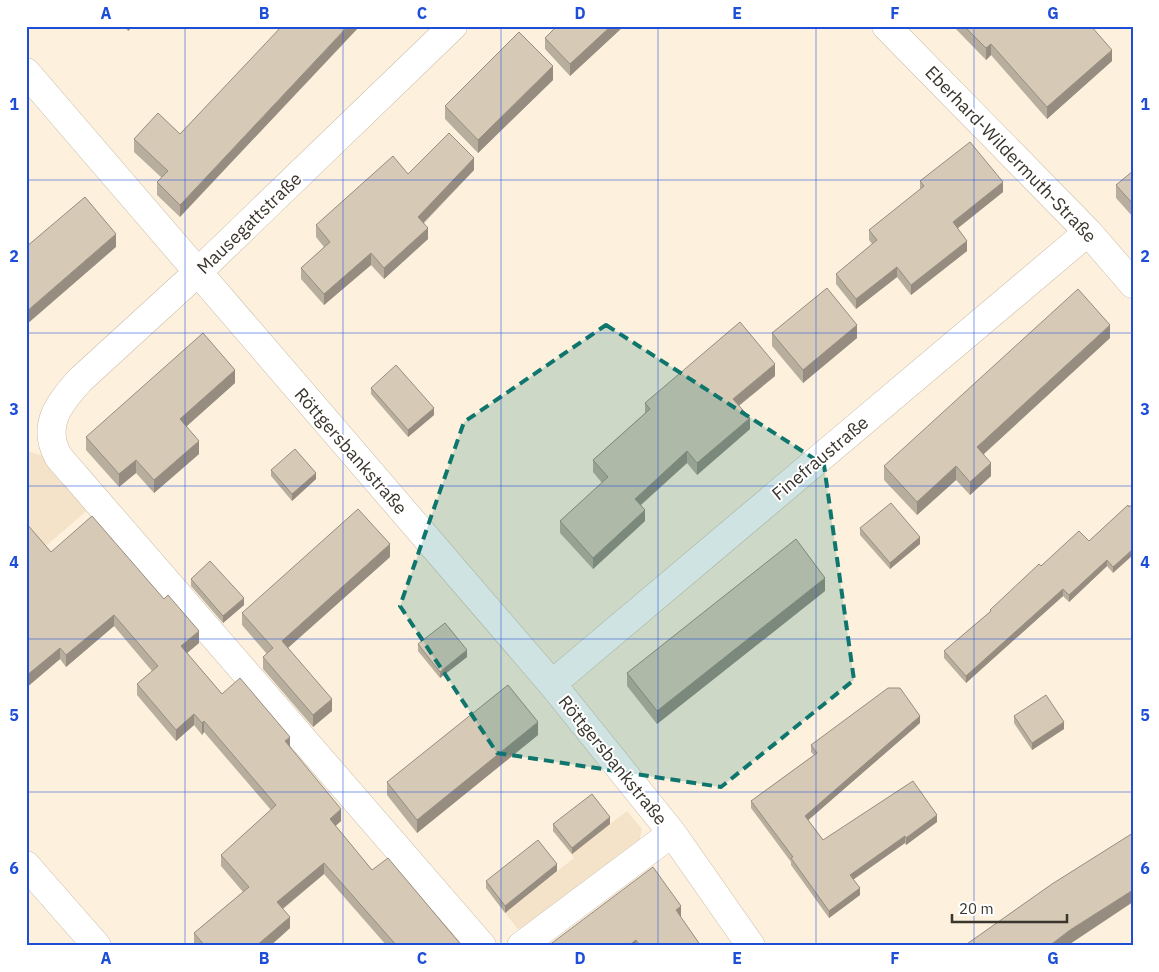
<svg xmlns="http://www.w3.org/2000/svg" width="1159" height="972" font-family="'IBM Plex Sans',sans-serif">
	<style>
		.built { fill: #f5e3c9 }
		.lines { fill: none; stroke-linecap: round; stroke-linejoin: round }
		.street-casing { stroke: #c9bdaa; stroke-width: 29 }
		.secondary-casing { stroke: #c9bdaa; stroke-width: 29 }
		.street { stroke: #fff; stroke-width: 28 }
		.secondary { stroke: #fff; stroke-width: 28 }
		.wall { fill: #b8ae9d }
		.shaded-wall { fill: #968d80 }
		.building { fill: #d6cab7; stroke: #968d80 }
		.marked { fill: #0f766e; fill-opacity: 0.2; stroke: #0f766e; stroke-width: 4; stroke-dasharray: 10 6; stroke-linejoin: round }
		.grid { fill: none; stroke: #1d4ed8; stroke-width: 1; stroke-opacity: 0.55 }
		.labels { text-anchor: middle; dominant-baseline: central; stroke-width: 4; stroke-linejoin: round; paint-order: stroke }
		.street-label { font-size: 18px; fill: #3a352d; stroke: #fff }
		.neatline { fill: none; stroke: #1d4ed8; stroke-width: 2 }
		.grid-label { font-size: 16px; text-anchor: middle; font-weight: bold; fill: #1d4ed8 }
	</style>
	<rect width="100%" height="100%" fill="#fdf0dd"/>
	<!-- built -->
	<path class="built" d="M 26,451 L 48,457 L 90,508 L 26,563 Z
		M 592,801 L 610,824 L 627,811 L 642,829 L 639,842 L 528,926 L 518,929 L 505,913 L 574,858 L 553,831 Z"/>
	<g class="lines">
		<!-- street casing -->
		<g class="street-casing">
			<path id="street" d="M 453,26 L 198,272 L 80,380 C 60,402 41,425 58,456 C 63,463 70,470 76,477 L 482,946
				M 886,26 L 1088,232 L 1133,284
				M 26,72 L 552,684 L 672,833 L 751,946
				M 552,684 L 1088,232
				M 521,946 L 672,833"/>
		</g>
		<!-- secondary casing -->
		<g class="secondary-casing">
			<path id="secondary" d="M 26,865 L 97,946"/>
		</g>
		<!-- street -->
		<use href="#street" class="street"/>
		<!-- secondary -->
		<use href="#secondary" class="secondary"/>
	</g>
	<!-- wall -->
	<path class="wall" d="M 124,26 L 133,26 L 128,31 Z
		M 624,26 L 570,76 L 545,49 L 545,38 Z
		M 953,26 L 1091,26 L 1112,61 L 1047,119 L 991,55 L 986,60 Z
		M 553,80 L 478,153 L 445,119 L 445,106 Z
		M 180,134 L 180,217 L 157,195 L 157,182 L 162,178 L 134,152 L 134,139 Z
		M 474,170 L 424,223 L 428,239 L 384,279 L 371,265 L 324,305 L 301,279 L 301,268 L 324,247 L 316,237 L 316,225 L 408,174 Z
		M 1133,171 L 1133,217 L 1116,198 L 1116,185 Z
		M 920,181 L 1003,192 L 958,228 L 967,251 L 911,295 L 897,277 L 856,309 L 836,284 L 836,274 L 872,244 L 869,240 L 869,230 L 920,190 Z
		M 772,333 L 857,338 L 803,383 L 772,346 Z
		M 1110,338 L 984,454 L 991,476 L 970,495 L 956,480 L 917,515 L 884,480 L 884,466 Z
		M 775,376 L 739,406 L 750,429 L 697,475 L 687,463 L 641,505 L 645,521 L 593,569 L 560,533 L 560,521 L 602,483 L 593,472 L 593,460 L 645,413 L 645,403 Z
		M 235,383 L 187,426 L 199,454 L 154,493 L 136,473 L 119,487 L 86,450 L 86,437 Z
		M 371,388 L 434,415 L 408,437 L 371,394 Z
		M 271,470 L 316,479 L 292,501 L 271,476 Z
		M 1128,505 L 1113,573 L 1107,566 L 1069,602 L 1063,596 L 966,683 L 944,658 L 944,651 L 990,612 L 990,610 L 1041,566 L 1089,541 Z
		M 26,523 L 51,552 L 199,643 L 187,653 L 222,694 L 290,747 L 341,821 L 335,826 L 372,870 L 462,946 L 387,946 L 324,874 L 283,909 L 290,928 L 270,946 L 195,946 L 194,944 L 194,933 L 243,892 L 221,866 L 221,855 L 271,810 L 204,732 L 202,735 L 194,725 L 176,741 L 137,695 L 137,684 L 152,671 L 114,626 L 66,667 L 60,659 L 26,688 Z
		M 860,528 L 920,544 L 890,569 L 860,535 Z
		M 390,557 L 288,648 L 332,711 L 313,727 L 263,669 L 263,657 L 267,654 L 242,625 L 242,613 Z
		M 191,579 L 244,605 L 223,623 L 191,586 Z
		M 825,591 L 657,724 L 627,686 L 627,673 Z
		M 418,644 L 467,657 L 440,678 L 418,651 Z
		M 1014,716 L 1064,729 L 1032,750 L 1014,723 Z
		M 920,723 L 808,820 L 823,840 L 937,822 L 906,845 L 905,843 L 853,879 L 860,895 L 829,918 L 791,865 L 791,862 L 751,808 L 751,801 L 814,755 L 811,752 L 811,745 Z
		M 538,735 L 417,833 L 387,795 L 387,782 Z
		M 553,824 L 610,824 L 572,854 L 553,831 Z
		M 557,871 L 505,913 L 486,888 L 486,881 Z
		M 681,918 L 701,946 L 548,946 Z"/>
	<!-- shaded-wall -->
	<path class="shaded-wall" d="M 128,26 L 133,26 L 128,31 Z
		M 348,26 L 360,26 L 180,217 L 180,205 Z
		M 611,26 L 624,26 L 570,76 L 570,64 Z
		M 991,44 L 991,55 L 986,60 L 986,48 Z
		M 1112,50 L 1112,61 L 1047,119 L 1047,107 Z
		M 553,66 L 553,80 L 478,153 L 478,140 Z
		M 474,158 L 474,170 L 418,228 L 418,217 Z
		M 1003,182 L 1003,192 L 953,232 L 953,222 Z
		M 428,228 L 428,239 L 384,279 L 384,268 Z
		M 116,234 L 116,247 L 26,325 L 26,312 Z
		M 967,241 L 967,251 L 911,295 L 911,285 Z
		M 371,253 L 371,265 L 324,305 L 324,294 Z
		M 897,267 L 897,277 L 856,309 L 856,299 Z
		M 857,325 L 857,338 L 803,383 L 803,370 Z
		M 1110,325 L 1110,338 L 977,460 L 977,447 Z
		M 775,364 L 775,376 L 733,410 L 733,399 Z
		M 235,370 L 235,383 L 180,432 L 180,419 Z
		M 434,408 L 434,415 L 408,437 L 408,430 Z
		M 750,418 L 750,429 L 697,475 L 697,463 Z
		M 199,441 L 199,454 L 154,493 L 154,480 Z
		M 687,451 L 687,463 L 635,510 L 635,499 Z
		M 136,460 L 136,473 L 119,487 L 119,474 Z
		M 991,463 L 991,476 L 970,495 L 970,482 Z
		M 956,466 L 956,480 L 917,515 L 917,502 Z
		M 316,473 L 316,479 L 292,501 L 292,494 Z
		M 645,510 L 645,521 L 593,569 L 593,558 Z
		M 920,537 L 920,544 L 890,569 L 890,563 Z
		M 390,544 L 390,557 L 282,653 L 282,641 Z
		M 1133,549 L 1133,555 L 1113,573 L 1113,567 Z
		M 1107,560 L 1107,566 L 1069,602 L 1069,595 Z
		M 825,578 L 825,591 L 657,724 L 657,711 Z
		M 1063,589 L 1063,596 L 966,683 L 966,676 Z
		M 244,598 L 244,605 L 223,623 L 223,616 Z
		M 114,615 L 114,626 L 66,667 L 66,655 Z
		M 199,631 L 199,643 L 181,658 L 181,646 Z
		M 60,648 L 60,659 L 26,688 L 26,676 Z
		M 467,650 L 467,657 L 440,678 L 440,672 Z
		M 332,699 L 332,711 L 313,727 L 313,715 Z
		M 194,714 L 194,725 L 176,741 L 176,730 Z
		M 920,716 L 920,723 L 805,823 L 805,816 Z
		M 204,721 L 204,732 L 202,735 L 202,723 Z
		M 538,722 L 538,735 L 417,833 L 417,820 Z
		M 1064,722 L 1064,729 L 1032,750 L 1032,743 Z
		M 290,737 L 290,748 L 285,741 Z
		M 341,809 L 341,821 L 330,831 L 330,819 Z
		M 937,815 L 937,822 L 906,845 L 906,838 Z
		M 610,817 L 610,824 L 572,854 L 572,848 Z
		M 905,836 L 905,843 L 850,882 L 850,875 Z
		M 324,863 L 324,874 L 277,913 L 277,902 Z
		M 557,864 L 557,871 L 505,913 L 505,906 Z
		M 860,888 L 860,895 L 829,918 L 829,911 Z
		M 1133,890 L 1133,902 L 1067,946 L 1049,946 L 1070,930 Z
		M 681,906 L 681,918 L 676,910 Z
		M 290,917 L 290,928 L 270,946 L 256,946 Z
		M 636,940 L 636,946 L 628,946 Z"/>
	<!-- building -->
	<path class="building" d="M 282,26 L 348,26 L 180,205 L 157,182 L 168,171 L 134,139 L 158,113 L 180,134 Z
		M 557,26 L 611,26 L 570,64 L 545,38 Z
		M 964,26 L 1091,26 L 1112,50 L 1047,107 L 991,44 L 986,48 Z
		M 519,32 L 553,66 L 478,140 L 445,106 Z
		M 449,133 L 474,158 L 418,217 L 428,228 L 384,268 L 371,253 L 324,294 L 301,268 L 330,242 L 316,225 L 393,156 L 408,174 Z
		M 970,142 L 1003,182 L 953,222 L 967,241 L 911,285 L 897,267 L 856,299 L 836,274 L 877,240 L 869,230 L 924,186 L 920,181 Z
		M 1133,171 L 1133,204 L 1116,185 Z
		M 85,197 L 116,234 L 26,312 L 26,247 Z
		M 827,288 L 857,325 L 803,370 L 772,333 Z
		M 1078,289 L 1110,325 L 977,447 L 991,463 L 970,482 L 956,466 L 917,502 L 884,466 Z
		M 740,322 L 775,364 L 733,399 L 750,418 L 697,463 L 687,451 L 635,499 L 645,510 L 593,558 L 560,521 L 608,477 L 593,460 L 650,409 L 645,403 Z
		M 203,333 L 235,370 L 180,419 L 199,441 L 154,480 L 136,460 L 119,474 L 86,437 Z
		M 396,365 L 434,408 L 408,430 L 371,388 Z
		M 295,449 L 316,473 L 292,494 L 271,470 Z
		M 891,503 L 920,537 L 890,563 L 860,528 Z
		M 1133,504 L 1133,549 L 1113,567 L 1107,560 L 1069,595 L 1063,589 L 966,676 L 944,651 L 991,611 L 990,610 L 1039,564 L 1041,566 L 1079,531 L 1089,541 L 1128,505 L 1129,507 Z
		M 358,509 L 390,544 L 282,641 L 332,699 L 313,715 L 263,657 L 273,648 L 242,613 Z
		M 92,516 L 164,599 L 168,595 L 199,631 L 181,646 L 222,694 L 240,678 L 290,737 L 285,741 L 341,809 L 330,819 L 372,870 L 388,858 L 462,946 L 397,946 L 324,863 L 277,902 L 290,917 L 256,946 L 205,946 L 194,933 L 249,887 L 221,855 L 276,805 L 204,721 L 202,723 L 194,714 L 176,730 L 137,684 L 158,666 L 114,615 L 66,655 L 60,648 L 26,676 L 26,523 L 51,552 Z
		M 796,539 L 825,578 L 657,711 L 627,673 Z
		M 210,561 L 244,598 L 223,616 L 191,579 Z
		M 445,623 L 467,650 L 440,672 L 418,644 Z
		M 508,685 L 538,722 L 417,820 L 387,782 Z
		M 888,688 L 900,688 L 920,716 L 805,816 L 823,840 L 913,781 L 937,815 L 906,838 L 905,836 L 850,875 L 860,888 L 829,911 L 791,858 L 793,857 L 751,801 L 817,753 L 811,745 Z
		M 1046,695 L 1064,722 L 1032,743 L 1014,716 Z
		M 592,794 L 610,817 L 572,848 L 553,824 Z
		M 1133,833 L 1133,890 L 1070,930 L 1049,946 L 964,946 L 1052,884 Z
		M 538,840 L 557,864 L 505,906 L 486,881 Z
		M 653,867 L 681,906 L 676,910 L 701,946 L 640,946 L 636,940 L 628,946 L 548,946 Z"/>
	<!-- marked area -->
	<path class="marked" d="M 606,325 L 824,465 L 854,680 L 721,787 L 497,753 L 400,606 L 464,422 Z"/>
	<!-- grid -->
	<path class="grid" d="M 185,26 L 185,946M 343,26 L 343,946M 501,26 L 501,946M 658,26 L 658,946M 816,26 L 816,946M 974,26 L 974,946M 26,180 L 1133,180M 26,333 L 1133,333M 26,486 L 1133,486M 26,639 L 1133,639M 26,792 L 1133,792"/>
	<g class="labels">
		<!-- street labels -->
		<g class="street-label">
			<text transform="translate(1011 154) rotate(46)">Eberhard-Wildermuth-Straße</text>
			<text transform="translate(249 223) rotate(-44)">Mausegattstraße</text>
			<text transform="translate(351 451) rotate(49)">Röttgersbankstraße</text>
			<text transform="translate(820 458) rotate(-40)">Finefraustraße</text>
			<text transform="translate(613 760) rotate(51)">Röttgersbankstraße</text>
		</g>
	</g>
	<!-- border -->
	<rect width="1159" height="972" fill="none" stroke="#ffffff" stroke-width="55"/>
	<!-- scale -->
	<path d="M952 914v8h115v-8" fill="none" stroke="#3a352d" stroke-width="2.5"/>
	<text x="959" y="914" font-size="15" fill="#3a352d" stroke="#ffffff" stroke-width="4" paint-order="stroke">20 m</text>
	<rect x="28" y="28" width="1104" height="916" class="neatline"/>
	<g class="grid-label">
		<text x="106" y="19">A</text>
		<text x="264" y="19">B</text>
		<text x="422" y="19">C</text>
		<text x="580" y="19">D</text>
		<text x="737" y="19">E</text>
		<text x="895" y="19">F</text>
		<text x="1053" y="19">G</text>
		<text x="14" y="110">1</text>
		<text x="1145" y="110">1</text>
		<text x="14" y="262">2</text>
		<text x="1145" y="262">2</text>
		<text x="14" y="415">3</text>
		<text x="1145" y="415">3</text>
		<text x="14" y="568">4</text>
		<text x="1145" y="568">4</text>
		<text x="14" y="721">5</text>
		<text x="1145" y="721">5</text>
		<text x="14" y="874">6</text>
		<text x="1145" y="874">6</text>
		<text x="106" y="964">A</text>
		<text x="264" y="964">B</text>
		<text x="422" y="964">C</text>
		<text x="580" y="964">D</text>
		<text x="737" y="964">E</text>
		<text x="895" y="964">F</text>
		<text x="1053" y="964">G</text>
	</g>
</svg>
